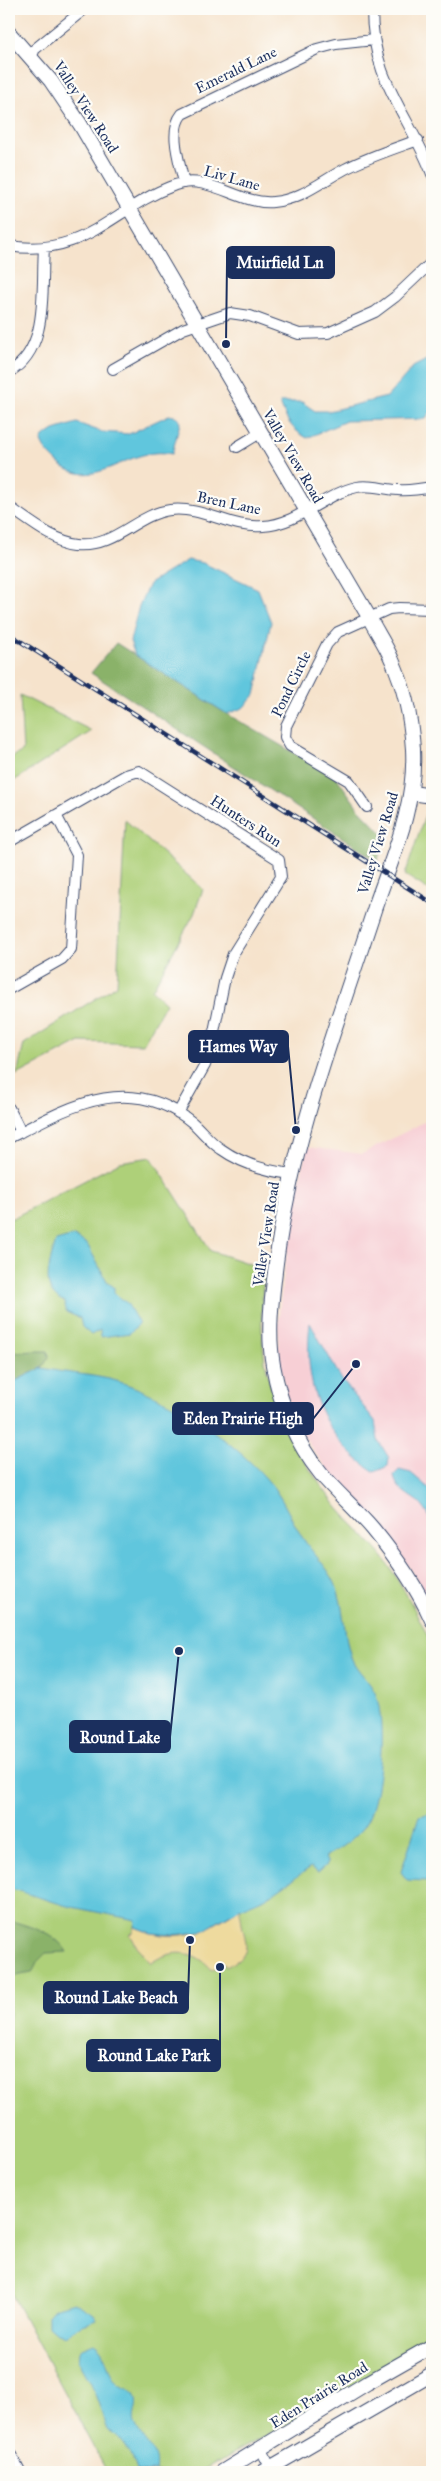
<svg xmlns="http://www.w3.org/2000/svg" width="441" height="2481" font-family="'IM FELL Great Primer',serif">
	<style>
		.built { fill: #f7cfd5 }
		.green { fill: #aed079; stroke: #64806c }
		.forest { fill: #8ab269; stroke: #527064 }
		.sand { fill: #eeda9e; stroke: #84847e }
		.water { fill: #60c6dd; stroke: #3e7a9e }
		.lines { fill: none; stroke-linecap: round; stroke-linejoin: round }
		.street-casing { stroke: #3c4a6e; stroke-width: 12 }
		.secondary-casing { stroke: #3c4a6e; stroke-width: 16 }
		.street { stroke: #fff; stroke-width: 10 }
		.secondary { stroke: #fff; stroke-width: 14 }
		.rail-casing { stroke: #1b2f5e; stroke-width: 4.5 }
		.rail { stroke: #fdfcf7; stroke-width: 2.5; stroke-dasharray: 8; stroke-linecap: butt }
		.labels { text-anchor: middle; dominant-baseline: central; stroke-width: 4.5; stroke-linejoin: round; paint-order: stroke }
		.street-label { font-size: 15px; fill: #1b2f5e; stroke: #fdfcf7 }
		.leader { fill: none; stroke: #1b2f5e; stroke-width: 2 }
		.callout-dot { fill: #1b2f5e; stroke: #fdfcf7; stroke-width: 2 }
		.callout { fill: #1b2f5e; stroke: #1b2f5e; stroke-width: 2 }
		.callout-label { font-size: 16px; text-anchor: middle; font-weight: bold; fill: #fff }
	</style>
	<rect width="100%" height="100%" fill="#fdfcf7"/>
	<filter id="ink" filterUnits="userSpaceOnUse"><feTurbulence type="fractalNoise" baseFrequency=".02" numOctaves="2"/><feDisplacementMap in="SourceGraphic" scale="10" xChannelSelector="R" yChannelSelector="G"/><feConvolveMatrix kernelMatrix="1 2 1 2 8 2 1 2 1" color-interpolation-filters="sRGB"/></filter>
	<filter id="wash" filterUnits="userSpaceOnUse"><feTurbulence type="fractalNoise" baseFrequency=".0096" numOctaves="4" result="noise"/><feDisplacementMap in="SourceGraphic" scale="20" xChannelSelector="R" yChannelSelector="G"/><feGaussianBlur stdDeviation="1.12" result="paint"/><feColorMatrix in="noise" values="0 0 0 0 0 0 0 0 0 0 0 0 0 0 0 0 0 1.4 0 .05"/><feComposite in="paint" operator="in"/></filter>
	<g filter="url(#wash)">
		<rect width="100%" height="100%" fill="#f6e3cc"/>
		<!-- built -->
		<path class="built" d="M 432,1118 L 432,1606 L 401,1554 L 379,1525 L 331,1475 L 308,1443 L 295,1418 L 285,1390 L 279,1355 L 278,1336 L 280,1304 L 292,1215 L 307,1147 L 362,1154 Z"/>
		<!-- green -->
		<path class="green" d="M 20,695 L 92,731 L 9,784 L 9,759 L 23,751 Z
			M 429,803 L 432,804 L 432,892 L 405,875 Z
			M 125,820 L 203,889 L 194,914 L 152,990 L 166,1003 L 143,1044 L 80,1042 L 17,1075 L 24,1044 L 117,985 Z
			M 151,1157 L 211,1251 L 265,1269 C 252,1368 277,1431 338,1508 C 352,1525 369,1539 382,1556 C 402,1584 418,1614 432,1646 L 432,2339 L 296,2419 L 200,2472 L 107,2472 L 9,2289 L 9,1220 L 120,1162 Z"/>
		<!-- forest -->
		<path class="forest" d="M 116,643 L 227,714 L 337,778 L 359,809 L 383,834 L 378,861 L 91,673 Z
			M 34,1351 L 48,1351 L 49,1357 L 42,1368 L 9,1384 L 9,1353 Z
			M 9,1920 C 30,1927 55,1932 67,1952 L 46,1953 L 38,1961 L 32,1973 L 9,1977 Z"/>
		<!-- sand -->
		<path class="sand" d="M 239,1909 C 242,1917 241,1922 243,1929 C 249,1951 247,1957 226,1967 L 224,1964 L 212,1970 C 196,1950 172,1948 151,1963 L 137,1947 L 130,1934 L 133,1933 L 135,1927 C 178,1945 203,1933 239,1909 Z"/>
		<!-- water -->
		<path class="water" d="M 432,357 L 432,410 L 425,419 L 346,421 L 307,438 C 291,429 285,419 280,402 L 302,402 L 315,411 L 329,411 L 387,397 L 413,367 Z
			M 169,415 L 178,417 L 180,423 L 172,454 C 126,444 96,496 57,462 C 50,455 44,450 41,441 L 43,437 L 54,430 L 77,423 L 102,432 L 129,434 Z
			M 188,560 L 203,563 L 258,589 L 271,622 L 255,695 L 243,708 L 227,714 L 135,655 L 130,641 L 139,606 L 149,584 Z
			M 74,1236 L 87,1244 L 108,1283 L 114,1287 L 114,1293 L 127,1303 L 139,1324 L 130,1333 L 101,1337 L 100,1330 L 91,1335 L 82,1327 L 80,1318 L 66,1312 L 65,1302 C 38,1292 50,1263 56,1241 Z
			M 310,1323 L 342,1380 L 375,1421 L 378,1440 L 389,1458 L 388,1466 L 375,1472 C 321,1437 303,1385 310,1323 Z
			M 42,1368 C 64,1373 87,1374 109,1379 C 139,1386 186,1410 210,1429 C 233,1446 256,1465 274,1488 C 285,1503 292,1521 302,1537 C 312,1553 327,1566 335,1583 C 345,1607 343,1633 351,1657 C 356,1671 370,1680 376,1695 C 386,1723 381,1795 367,1821 C 358,1837 340,1849 324,1857 L 328,1863 L 318,1872 L 311,1867 L 269,1896 L 239,1909 L 201,1932 L 173,1935 L 151,1933 L 135,1927 L 136,1920 L 67,1906 L 9,1888 L 9,1384 Z
			M 399,1470 L 411,1473 L 432,1491 L 432,1521 C 428,1514 424,1507 417,1501 C 409,1495 395,1489 394,1475 Z
			M 432,1813 L 432,1873 L 428,1881 L 407,1880 L 401,1872 L 419,1816 Z
			M 74,2302 L 94,2314 L 97,2320 L 80,2326 L 65,2336 L 55,2332 L 48,2326 L 48,2315 L 54,2308 Z
			M 94,2343 C 107,2350 107,2373 117,2383 C 121,2388 130,2388 133,2393 C 142,2404 130,2415 136,2426 C 144,2443 159,2450 155,2471 L 141,2472 L 136,2470 C 131,2453 124,2439 108,2430 L 91,2383 L 78,2360 L 79,2351 L 82,2348 Z"/>
	</g>
	<g filter="url(#ink)">
		<g class="lines">
			<!-- street casing -->
			<g class="street-casing">
				<path id="street" d="M 372,9 C 372,30 375,50 382,70 C 395,106 419,138 432,174
					M 31,57 L 35,49 L 82,11
					M 184,183 C 180,163 168,131 182,114 L 317,49 L 336,44 L 374,40
					M 9,246 C 86,258 112,208 175,185 C 209,173 239,205 273,202 C 300,200 322,181 345,169 C 368,157 393,149 418,140
					M 113,369 L 183,329 L 230,313 L 250,316 L 299,334 L 328,333 L 375,312 L 395,297 L 432,262
					M 9,372 C 50,349 41,289 44,248
					M 237,447 L 260,433
					M 9,507 C 30,521 53,541 79,544 C 114,548 137,514 170,510 C 203,506 231,529 263,526 C 299,524 324,494 357,487 C 371,484 385,490 398,490 C 410,491 421,489 432,487
					M 367,807 L 349,781 L 290,746 L 285,737 L 286,726 L 327,644 L 338,632 L 389,609 L 399,608 L 432,609
					M 9,842 L 126,775 L 139,771 L 279,860 L 281,877 L 233,954 L 225,978 L 210,1051 L 205,1065 L 178,1113
					M 9,989 L 62,959 L 71,949 L 77,855 L 56,815
					M 9,1108 L 21,1132
					M 9,1138 C 69,1107 129,1071 193,1123 C 202,1131 210,1142 221,1149 C 242,1164 266,1171 292,1174
					M 261,2450 L 273,2472
					M 9,2451 L 20,2472"/>
			</g>
			<!-- secondary casing -->
			<g class="secondary-casing">
				<path id="secondary" d="M 9,33 L 51,81 L 80,124 L 369,617 C 376,631 386,645 392,660 C 405,688 411,719 413,749 C 416,806 393,855 375,907 C 337,1024 292,1140 276,1263 C 272,1297 267,1331 273,1365 C 280,1404 296,1443 321,1474 C 337,1493 357,1510 373,1529 C 396,1557 417,1587 432,1620
					M 412,793 L 432,796
					M 222,2472 L 367,2383 L 432,2346
					M 263,2472 L 432,2374"/>
			</g>
			<!-- street -->
			<use href="#street" class="street"/>
			<!-- secondary -->
			<use href="#secondary" class="secondary"/>
			<!-- rail casing -->
			<g class="rail-casing">
				<path id="rail" d="M 9,634 L 432,903"/>
			</g>
			<!-- rail -->
			<use href="#rail" class="rail"/>
		</g>
	</g>
	<g class="labels">
		<!-- street labels -->
		<g class="street-label">
			<text transform="translate(236 70) rotate(-26)">Emerald Lane</text>
			<text transform="translate(86 107) rotate(57)">Valley View Road</text>
			<text transform="translate(232 178) rotate(16)">Liv Lane</text>
			<text transform="translate(293 456) rotate(60)">Valley View Road</text>
			<text transform="translate(229 503) rotate(12)">Bren Lane</text>
			<text transform="translate(291 684) rotate(-64)">Pond Circle</text>
			<text transform="translate(246 821) rotate(33)">Hunters Run</text>
			<text transform="translate(378 843) rotate(-73)">Valley View Road</text>
			<text transform="translate(266 1234) rotate(-81)">Valley View Road</text>
			<text transform="translate(319 2395) rotate(-32)">Eden Prairie Road</text>
		</g>
	</g>
	<!-- callouts -->
	<path class="leader" d="M226 344L227 262M296 1130L288 1046M356 1364L313 1419M179 1651L170 1737M190 1940L188 1997M220 1967L220 2056"/>
	<g class="callout-dot">
		<circle cx="226" cy="344" r="5"/>
		<circle cx="296" cy="1130" r="5"/>
		<circle cx="356" cy="1364" r="5"/>
		<circle cx="179" cy="1651" r="5"/>
		<circle cx="190" cy="1940" r="5"/>
		<circle cx="220" cy="1967" r="5"/>
	</g>
	<g class="callout">
		<rect x="227" y="247" width="107" height="31" rx="5"/>
		<rect x="189" y="1031" width="99" height="31" rx="5"/>
		<rect x="173" y="1403" width="140" height="31" rx="5"/>
		<rect x="70" y="1721" width="100" height="31" rx="5"/>
		<rect x="44" y="1982" width="144" height="31" rx="5"/>
		<rect x="87" y="2040" width="133" height="31" rx="5"/>
	</g>
	<g class="callout-label">
		<text x="280" y="268">Muirfield Ln</text>
		<text x="238" y="1052">Hames Way</text>
		<text x="243" y="1424">Eden Prairie High</text>
		<text x="120" y="1743">Round Lake</text>
		<text x="116" y="2003">Round Lake Beach</text>
		<text x="154" y="2061">Round Lake Park</text>
	</g>
	<!-- margin -->
	<rect width="441" height="2481" fill="none" stroke="#fdfcf7" stroke-width="30"/>
</svg>
